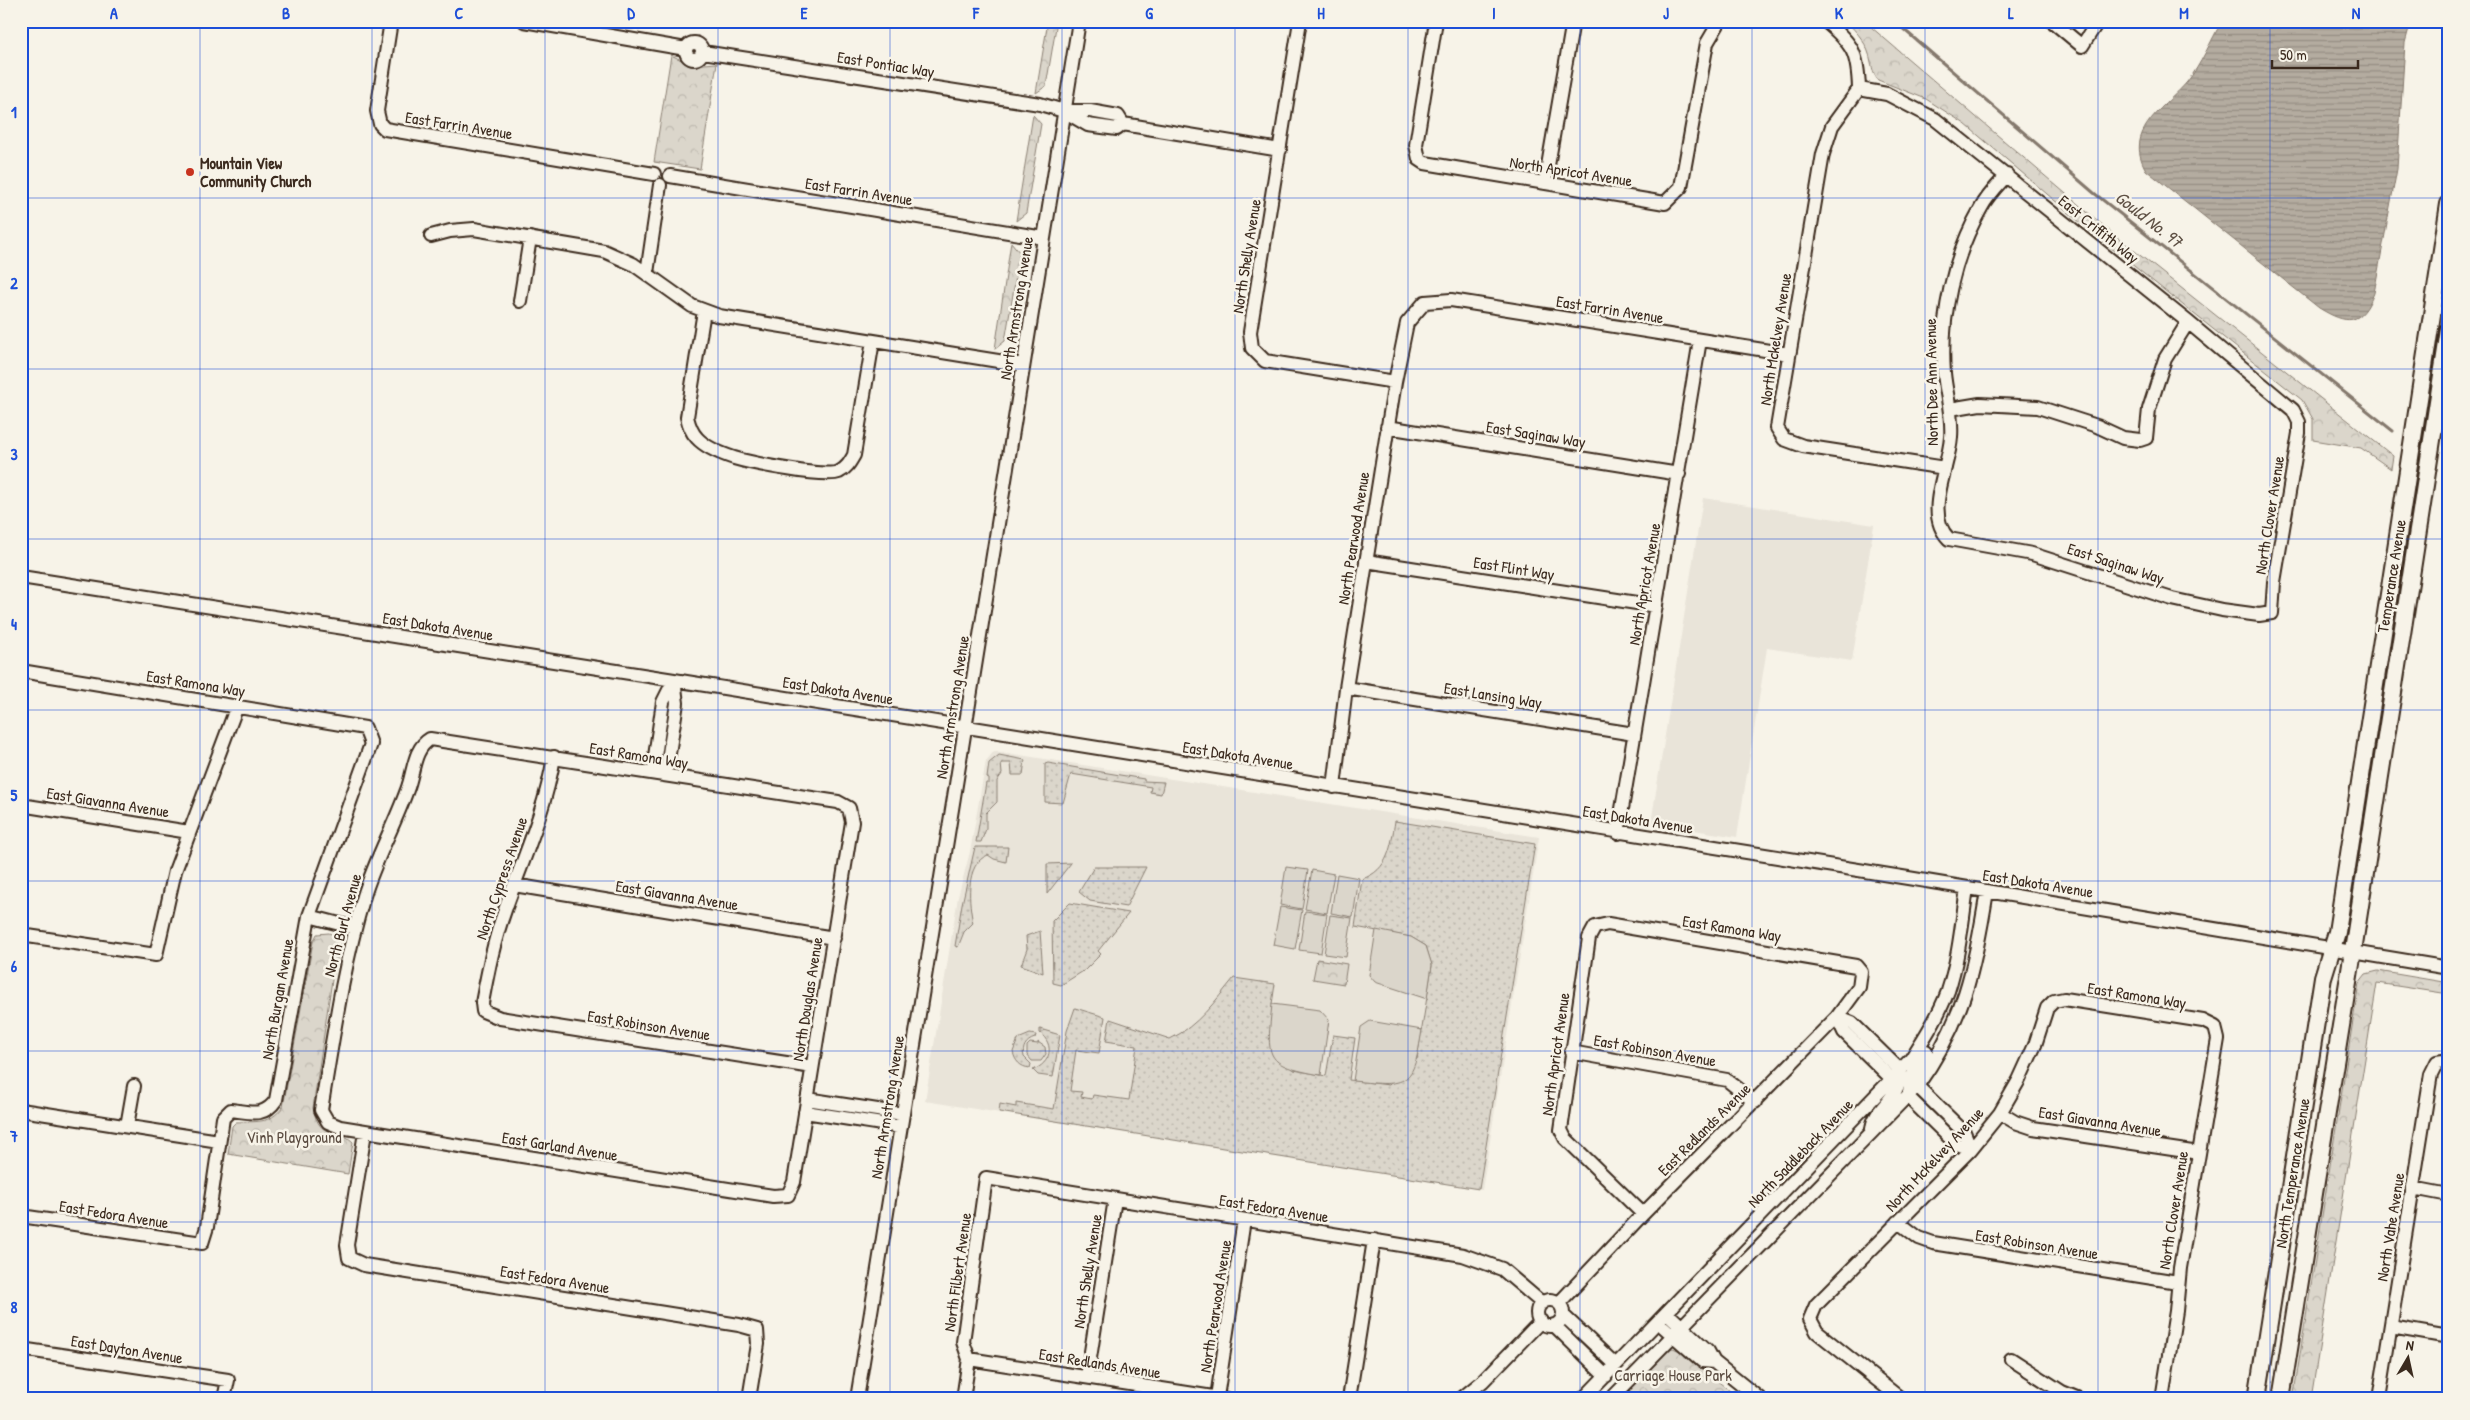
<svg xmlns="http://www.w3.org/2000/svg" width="2470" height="1420" font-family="'Patrick Hand',sans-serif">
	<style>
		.built { fill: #e9e4d9 }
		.grass { fill: url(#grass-dots); stroke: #8b8074 }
		.park { fill: url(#park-crowns); stroke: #8b8074 }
		.pitch { fill: #dbd6cb; stroke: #8b8074 }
		.water { fill: url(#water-rules); stroke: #84786c }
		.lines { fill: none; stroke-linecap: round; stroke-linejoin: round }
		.stream { stroke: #84786c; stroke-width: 3 }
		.minor-casing { stroke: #3b2a1e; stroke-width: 16 }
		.major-casing { stroke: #3b2a1e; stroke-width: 20 }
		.minor { stroke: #f7f3e8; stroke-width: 12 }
		.major { stroke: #f7f3e8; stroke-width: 16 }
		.grid { fill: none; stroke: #1d4ed8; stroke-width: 1; stroke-opacity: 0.55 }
		.poi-dot { fill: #c8321e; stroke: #f7f3e8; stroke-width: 2 }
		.labels { text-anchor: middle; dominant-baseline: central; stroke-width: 5; stroke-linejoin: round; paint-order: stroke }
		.street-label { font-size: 16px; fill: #3b2a1e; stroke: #f7f3e8 }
		.poi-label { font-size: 16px; font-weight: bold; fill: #3b2a1e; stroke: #f7f3e8; text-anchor: start }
		.park-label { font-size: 16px; fill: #5b4c41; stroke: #f7f3e8 }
		.water-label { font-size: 18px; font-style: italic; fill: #5f5145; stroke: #f7f3e8 }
		.neatline { fill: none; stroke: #1d4ed8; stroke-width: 2 }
		.grid-label { font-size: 16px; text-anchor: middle; font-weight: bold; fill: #1d4ed8 }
	</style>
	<defs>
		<pattern id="grass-dots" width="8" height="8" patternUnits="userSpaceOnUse" patternTransform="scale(1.25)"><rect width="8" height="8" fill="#dbd6cb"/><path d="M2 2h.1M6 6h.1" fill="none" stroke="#bdb8ae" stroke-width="1.8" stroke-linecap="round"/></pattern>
		<pattern id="park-crowns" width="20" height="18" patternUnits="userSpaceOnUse" patternTransform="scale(1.25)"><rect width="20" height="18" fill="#dbd6cb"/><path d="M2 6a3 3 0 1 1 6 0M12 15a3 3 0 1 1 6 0" fill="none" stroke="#bdb8ae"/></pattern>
		<pattern id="water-rules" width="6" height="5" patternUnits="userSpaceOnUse" patternTransform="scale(1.25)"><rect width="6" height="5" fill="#b4aca0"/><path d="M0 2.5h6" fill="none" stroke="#948c82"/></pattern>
	</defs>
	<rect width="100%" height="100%" fill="#f7f3e8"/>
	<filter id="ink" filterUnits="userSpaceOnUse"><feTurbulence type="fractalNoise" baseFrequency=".02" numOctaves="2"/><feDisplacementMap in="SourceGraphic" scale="10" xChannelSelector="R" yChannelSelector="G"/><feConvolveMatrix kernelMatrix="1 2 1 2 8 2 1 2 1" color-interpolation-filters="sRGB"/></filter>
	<g filter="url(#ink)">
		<!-- built -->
		<path class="built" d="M 1703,498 L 1874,525 L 1852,661 L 1767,648 L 1737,837 L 1651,823 Z
			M 994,751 L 1539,837 L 1482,1190 L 925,1101 L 958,897 L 970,852 L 986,761 Z"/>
		<!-- grass -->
		<path class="grass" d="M 999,755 L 1025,760 L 1023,775 L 1012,775 L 1011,763 L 1001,763 L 1002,774 L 997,781 L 997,802 L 986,813 L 986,829 L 981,842 L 976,842 L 986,783 L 989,783 L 989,779 L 987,778 L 989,763 Z
			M 1048,763 L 1144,779 L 1144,781 L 1164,782 L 1161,794 L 1150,792 L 1151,787 L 1071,774 L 1063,803 L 1045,802 L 1045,764 Z
			M 1395,821 L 1535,844 L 1479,1189 L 999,1112 L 1000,1104 L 1016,1107 L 1016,1103 L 1054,1109 L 1067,1031 L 1075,1008 L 1105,1017 L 1099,1053 L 1076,1050 L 1070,1091 L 1082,1092 L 1081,1097 L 1092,1099 L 1093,1095 L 1129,1100 L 1137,1046 L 1106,1041 L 1110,1019 L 1170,1039 C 1198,1026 1215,1001 1234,978 L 1275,984 L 1272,1004 L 1294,1070 L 1326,1076 L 1333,1035 L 1355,1038 L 1349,1080 L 1389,1085 L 1417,1059 L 1432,966 L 1426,946 L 1411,937 L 1355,927 L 1362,879 C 1389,870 1391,846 1395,821 Z
			M 975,847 L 1008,847 L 1006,862 L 994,859 L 988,855 C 964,864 969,904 973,923 L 964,932 L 958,947 L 955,946 L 962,904 Z
			M 1071,863 L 1047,894 L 1047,864 Z
			M 1094,867 L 1146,867 L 1126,907 L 1090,901 L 1079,892 Z
			M 1070,903 L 1129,913 L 1098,951 L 1101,954 L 1085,970 L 1061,985 L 1053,983 L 1052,921 Z
			M 1040,931 L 1043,973 L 1021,965 L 1027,949 L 1026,936 Z
			M 1040,1029 L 1060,1035 L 1053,1077 L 1038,1075 L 1033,1070 C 1051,1063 1055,1045 1040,1033 Z
			M 1030,1034 L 1036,1035 L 1035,1038 C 1025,1041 1022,1048 1024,1057 L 1031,1064 L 1030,1068 C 1020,1067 1015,1061 1013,1052 L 1018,1039 Z"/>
		<!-- park -->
		<path class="park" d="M 1048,21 L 1057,21 L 1046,86 L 1036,93 Z
			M 1845,21 L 1864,21 L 2107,229 L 2393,456 L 2391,469 L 2361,448 L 2313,440 L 2313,419 L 2302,400 L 2095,235 L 1965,124 L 1926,99 L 1878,80 C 1873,74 1873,70 1871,62 C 1868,45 1858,32 1845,21 Z
			M 671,55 L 692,65 L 717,63 L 700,169 L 654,162 Z
			M 1033,115 L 1041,124 L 1026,213 L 1016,221 Z
			M 1011,242 L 1020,253 L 1005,341 L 995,349 Z
			M 329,933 L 339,938 L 340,947 L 332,980 L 313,1108 C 320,1142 337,1126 353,1142 L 348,1174 L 228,1154 L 232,1126 L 236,1122 C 256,1121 269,1125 283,1107 L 313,942 L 317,934 Z
			M 1317,959 L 1347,964 L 1344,984 L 1313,979 Z
			M 2378,971 L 2449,983 L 2449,994 L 2377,983 L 2311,1399 L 2293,1399 L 2359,983 L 2366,974 Z
			M 1038,1042 L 1045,1047 L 1046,1054 L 1041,1061 L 1032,1061 L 1027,1055 L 1027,1046 L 1030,1043 L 1038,1044 Z
			M 1673,1348 L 1680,1351 L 1740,1399 L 1619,1399 L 1666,1350 Z"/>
		<!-- pitch -->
		<path class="pitch" d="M 1286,867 L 1308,870 L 1302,909 L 1280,905 Z
			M 1312,870 L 1334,874 L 1327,913 L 1305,909 Z
			M 1337,874 L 1359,878 L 1353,917 L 1331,913 Z
			M 1280,907 L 1302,910 L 1295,949 L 1273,945 Z
			M 1305,911 L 1327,914 L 1321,953 L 1299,950 Z
			M 1330,915 L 1352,918 L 1346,957 L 1324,954 Z
			M 1376,930 L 1411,937 L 1426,946 L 1432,965 L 1427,999 L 1375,982 L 1369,975 Z
			M 1272,1004 L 1320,1010 L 1329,1020 L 1321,1075 C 1263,1065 1267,1058 1272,1004 Z
			M 1370,1021 L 1422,1030 C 1413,1086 1409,1087 1353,1081 L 1361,1027 Z"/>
		<!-- water -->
		<path class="water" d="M 2222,21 L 2411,21 L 2405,43 L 2397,169 L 2374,293 C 2361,326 2347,325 2319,308 L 2146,170 C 2123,130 2165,108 2187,82 C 2201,65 2211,40 2222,21 Z"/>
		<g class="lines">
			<!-- stream -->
			<path class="stream" d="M 1894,21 L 2094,193 L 2393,431
				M 2447,473 L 2449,474"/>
			<!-- minor casing -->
			<g class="minor-casing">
				<path id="minor" d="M 391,21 L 377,111 L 380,124 L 385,129 L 654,174
					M 524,21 L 686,49
					M 1300,21 L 1250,332 L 1252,348 L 1265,361 L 1395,382
					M 1436,21 L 1416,145 L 1419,159 L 1425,163 L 1665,203 L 1681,187 L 1707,43 L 1720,21
					M 1825,21 C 1853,44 1858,53 1859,89
					M 2052,21 L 2082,46 L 2098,21
					M686 51a8 8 0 1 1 16 0a8 8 0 1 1-16 0Z
					M 703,52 L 1040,104 L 1064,111 L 1088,125 L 1117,129 L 1123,124
					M 1859,89 L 1887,94 L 1935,119 L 2188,322 L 2293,410 L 2299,422 L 2299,433 L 2274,582 L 2272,613 L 2259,615 L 2222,610 L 2172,599 L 2032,554 L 1949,539 C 1923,513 1949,469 1951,437 C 1953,415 1946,395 1944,373 C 1940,317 1953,257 1981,208 C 1987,196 1998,185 2007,175
					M 1859,89 L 1832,126 L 1823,154 L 1777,428 L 1784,439 L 1803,446 L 1945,468
					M 1066,111 L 1090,111 L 1118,116 L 1123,124 L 1280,150
					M 670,176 L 1044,238
					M 1545,183 L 1573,21
					M 431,236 L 450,231 L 474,229 L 604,251 L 633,264 L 692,306 L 719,316 L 1023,365
					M 647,273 L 660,185
					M 520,301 L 530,238
					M 704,311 L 687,417 C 689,425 691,432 697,438 C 705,447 722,454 734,458 C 751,463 825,478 839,472 C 847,468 850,462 854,455 L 873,341
					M 1950,409 L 1980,404 L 2038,407 L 2097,426 L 2123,438 L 2140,440 L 2146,438 L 2149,409 L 2165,359 L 2188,322
					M 1387,427 L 1679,474
					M 1366,561 L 1656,606
					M 21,577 L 674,680 L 1908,878 L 2449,968
					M 21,671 L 365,728 L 371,744 L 309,916 L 276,1100 C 264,1118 250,1112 231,1110 L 223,1118 L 207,1227 L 202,1243 L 21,1216
					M 674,680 L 677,703 L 667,766 L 659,774 L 654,763 L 663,702 Z
					M 1346,688 L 1634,734
					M 430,739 L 838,802 L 849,808 L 852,822 L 794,1182 L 788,1195 L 773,1196 L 340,1127 L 328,1122 L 321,1110 C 333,1038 343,966 364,896 C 375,860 394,826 407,790 C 414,773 413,749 430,739 Z
					M 554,757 C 545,811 523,859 505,910 C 494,940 488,971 482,1003 L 483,1011 L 500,1018 L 812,1067
					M 1334,787 L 1346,688 L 1395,382 L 1407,323 L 1425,302 L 1451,300 L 1789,354
					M 21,805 L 189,832
					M 1618,833 L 1700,340
					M 514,885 L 834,938
					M 309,916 L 355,928
					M 21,935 L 156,955 L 175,871 L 237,706
					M 1837,1017 L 1852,1023 L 1901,1071 C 1900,1100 1874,1107 1872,1129
					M 1837,1017 L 1844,1032 L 1893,1080
					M 1926,1051 L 1912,1076 L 1908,1097 L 1956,1144 L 1971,1149
					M 1571,1052 L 1727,1080 L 1755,1102
					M 1917,1086 L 1964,1132 L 1971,1149
					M 807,1099 L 903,1114
					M 21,1110 L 219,1141
					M 805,1112 L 901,1127
					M 2000,1113 L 2015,1122 L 2033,1128 L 2199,1153
					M 127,1126 L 134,1086
					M 365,1132 L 347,1245 L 349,1258 L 364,1265 L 739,1325 L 757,1330 L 758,1344 L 749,1399
					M 2413,1188 L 2449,1195
					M 1898,1222 L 1919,1238 L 1933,1243 L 2178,1282
					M1537 1313a13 13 0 1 1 26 0a13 13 0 1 1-26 0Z
					M 1559,1303 L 1643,1214 L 1837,1017 L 1859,987 L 1861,972 L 1856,966 L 1608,924 L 1595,927 L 1589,938 L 1561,1130 L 1565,1138 L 1643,1214
					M 1667,1313 L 1708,1351 L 1714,1362 L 1760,1399
					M 1563,1315 L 1616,1365
					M 1658,1322 L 1702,1361 L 1714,1362
					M 1554,1325 L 1606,1376
					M 2391,1327 L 2449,1337
					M 21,1349 L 228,1380 L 224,1399
					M 969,1359 L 1226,1399
					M 2011,1359 L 2062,1392 L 2079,1399
					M 1087,1377 L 1115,1199
					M 1217,1397 L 1244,1220
					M 857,1399 L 1079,21
					M 963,1399 L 969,1359 L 963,1342 L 986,1178 L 1463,1255 L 1502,1269 L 1542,1303
					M 1349,1399 L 1374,1240
					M 1461,1399 L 1483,1381 L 1541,1321
					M 1583,1399 L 1911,1059 C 1925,1037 1939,1015 1948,991 C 1959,958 1962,922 1967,888
					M 1611,1399 L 1917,1086 C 1964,1021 1975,968 1987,891
					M 1901,1399 L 1817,1332 L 1810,1319 L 1816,1305 L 1971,1149 L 2000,1113 L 2019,1080 L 2035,1045 L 2047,1008 L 2054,1001 L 2064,999 L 2203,1021 L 2215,1027 L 2218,1039 L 2180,1268 L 2176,1311 L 2162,1399
					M 2379,1399 L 2431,1074 L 2437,1062 L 2449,1060"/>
			</g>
			<!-- major casing -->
			<g class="major-casing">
				<path id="major" d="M 2257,1399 L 2323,977 L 2337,932 L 2449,204
					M 2281,1399 L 2353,951 L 2449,330"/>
			</g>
			<!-- minor -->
			<use href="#minor" class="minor"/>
			<!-- major -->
			<use href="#major" class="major"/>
		</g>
	</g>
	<!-- grid -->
	<path class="grid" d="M 200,21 L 200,1399M 372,21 L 372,1399M 545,21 L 545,1399M 718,21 L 718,1399M 890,21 L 890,1399M 1062,21 L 1062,1399M 1235,21 L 1235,1399M 1408,21 L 1408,1399M 1580,21 L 1580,1399M 1752,21 L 1752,1399M 1925,21 L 1925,1399M 2098,21 L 2098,1399M 2270,21 L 2270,1399M 21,198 L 2449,198M 21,369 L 2449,369M 21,539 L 2449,539M 21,710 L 2449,710M 21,881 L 2449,881M 21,1051 L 2449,1051M 21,1222 L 2449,1222"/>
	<!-- markers -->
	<circle class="poi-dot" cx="190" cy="172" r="5"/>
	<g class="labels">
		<!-- street labels -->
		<g class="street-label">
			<text transform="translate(886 64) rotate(9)">East Pontiac Way</text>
			<text transform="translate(459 125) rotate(9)">East Farrin Avenue</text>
			<text transform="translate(1571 171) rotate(9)">North Apricot Avenue</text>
			<text transform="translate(859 191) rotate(9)">East Farrin Avenue</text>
			<text transform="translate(2099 229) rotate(39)">East Criffith Way</text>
			<text transform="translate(1246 256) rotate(-81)">North Shelly Avenue</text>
			<text transform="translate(1016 308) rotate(-81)">North Armstrong Avenue</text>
			<text transform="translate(1610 309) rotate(9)">East Farrin Avenue</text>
			<text transform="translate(1775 339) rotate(-81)">North Mckelvey Avenue</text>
			<text transform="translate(1931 382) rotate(-91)">North Dee Ann Avenue</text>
			<text transform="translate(1536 434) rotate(9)">East Saginaw Way</text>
			<text transform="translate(2269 515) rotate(-81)">North Clover Avenue</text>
			<text transform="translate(1353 538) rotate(-81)">North Pearwood Avenue</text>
			<text transform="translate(2116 563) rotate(18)">East Saginaw Way</text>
			<text transform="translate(1514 568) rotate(9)">East Flint Way</text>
			<text transform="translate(2391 576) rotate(-81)">Temperance Avenue</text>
			<text transform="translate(1644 584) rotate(-80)">North Apricot Avenue</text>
			<text transform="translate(438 626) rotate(9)">East Dakota Avenue</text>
			<text transform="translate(196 683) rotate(9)">East Ramona Way</text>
			<text transform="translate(838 690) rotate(9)">East Dakota Avenue</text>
			<text transform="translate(1493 695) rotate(9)">East Lansing Way</text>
			<text transform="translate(952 707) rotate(-81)">North Armstrong Avenue</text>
			<text transform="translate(639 755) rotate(9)">East Ramona Way</text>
			<text transform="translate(1238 755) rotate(9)">East Dakota Avenue</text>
			<text transform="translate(108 802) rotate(9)">East Giavanna Avenue</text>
			<text transform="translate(1638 819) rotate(9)">East Dakota Avenue</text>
			<text transform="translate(501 878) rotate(-71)">North Cypress Avenue</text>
			<text transform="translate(2038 883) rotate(9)">East Dakota Avenue</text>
			<text transform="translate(677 895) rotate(9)">East Giavanna Avenue</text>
			<text transform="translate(342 925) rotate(-75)">North Burl Avenue</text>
			<text transform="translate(1732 928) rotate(9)">East Ramona Way</text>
			<text transform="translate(2137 995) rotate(9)">East Ramona Way</text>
			<text transform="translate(277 999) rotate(-80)">North Burgan Avenue</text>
			<text transform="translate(807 999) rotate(-81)">North Douglas Avenue</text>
			<text transform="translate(649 1025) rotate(9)">East Robinson Avenue</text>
			<text transform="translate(1655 1050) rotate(10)">East Robinson Avenue</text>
			<text transform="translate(1555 1054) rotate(-82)">North Apricot Avenue</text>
			<text transform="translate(887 1107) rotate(-81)">North Armstrong Avenue</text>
			<text transform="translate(2100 1121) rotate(9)">East Giavanna Avenue</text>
			<text transform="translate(1704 1129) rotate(-45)">East Redlands Avenue</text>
			<text transform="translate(560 1146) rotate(9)">East Garland Avenue</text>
			<text transform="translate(1800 1153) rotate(-46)">North Saddleback Avenue</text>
			<text transform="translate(1934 1159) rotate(-47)">North McKelvey Avenue</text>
			<text transform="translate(2292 1173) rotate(-81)">North Temperance Avenue</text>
			<text transform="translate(1274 1208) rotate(9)">East Fedora Avenue</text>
			<text transform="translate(2173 1210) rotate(-81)">North Clover Avenue</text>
			<text transform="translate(114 1214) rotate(9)">East Fedora Avenue</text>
			<text transform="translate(2390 1227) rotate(-81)">North Vahe Avenue</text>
			<text transform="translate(2037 1244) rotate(9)">East Robinson Avenue</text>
			<text transform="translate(1087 1271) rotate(-81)">North Shelly Avenue</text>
			<text transform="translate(957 1272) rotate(-82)">North Filbert Avenue</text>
			<text transform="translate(555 1279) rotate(9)">East Fedora Avenue</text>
			<text transform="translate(1215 1306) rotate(-81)">North Pearwood Avenue</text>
			<text transform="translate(127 1349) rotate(9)">East Dayton Avenue</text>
			<text transform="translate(1100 1363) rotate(9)">East Redlands Avenue</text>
		</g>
		<!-- poi labels -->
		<g class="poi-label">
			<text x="200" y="163">Mountain View<tspan x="200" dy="18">Community Church</tspan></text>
		</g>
		<!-- park labels -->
		<g class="park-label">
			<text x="294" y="1137">Vinh Playground</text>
			<text x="1673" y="1375">Carriage House Park</text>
		</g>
		<!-- water labels -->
		<g class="water-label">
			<text transform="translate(2149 219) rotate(38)">Gould No. 97</text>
		</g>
	</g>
	<!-- margin -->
	<rect width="2470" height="1420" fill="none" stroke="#f7f3e8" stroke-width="55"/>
	<!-- north arrow -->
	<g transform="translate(2408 1358) rotate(9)" stroke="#f7f3e8" stroke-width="4" paint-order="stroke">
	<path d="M0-4L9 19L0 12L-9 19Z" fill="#3b2a1e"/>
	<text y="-8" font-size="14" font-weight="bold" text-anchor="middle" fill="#3b2a1e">N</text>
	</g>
	<!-- scale -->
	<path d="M2272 60v8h86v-8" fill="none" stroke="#3b2a1e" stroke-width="2.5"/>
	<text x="2280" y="60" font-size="15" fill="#3b2a1e" stroke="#f7f3e8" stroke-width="4" paint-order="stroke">50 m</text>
	<rect x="28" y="28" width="2414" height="1364" class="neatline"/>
	<g class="grid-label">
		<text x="114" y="19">A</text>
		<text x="286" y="19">B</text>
		<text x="459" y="19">C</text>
		<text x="631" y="19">D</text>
		<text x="804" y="19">E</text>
		<text x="976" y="19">F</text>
		<text x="1149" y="19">G</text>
		<text x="1321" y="19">H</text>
		<text x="1494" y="19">I</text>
		<text x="1666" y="19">J</text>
		<text x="1839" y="19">K</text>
		<text x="2011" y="19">L</text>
		<text x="2184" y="19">M</text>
		<text x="2356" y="19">N</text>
		<text x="14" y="118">1</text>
		<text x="14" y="289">2</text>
		<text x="14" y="460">3</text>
		<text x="14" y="630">4</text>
		<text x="14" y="801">5</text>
		<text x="14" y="972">6</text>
		<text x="14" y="1142">7</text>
		<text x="14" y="1313">8</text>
	</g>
</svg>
